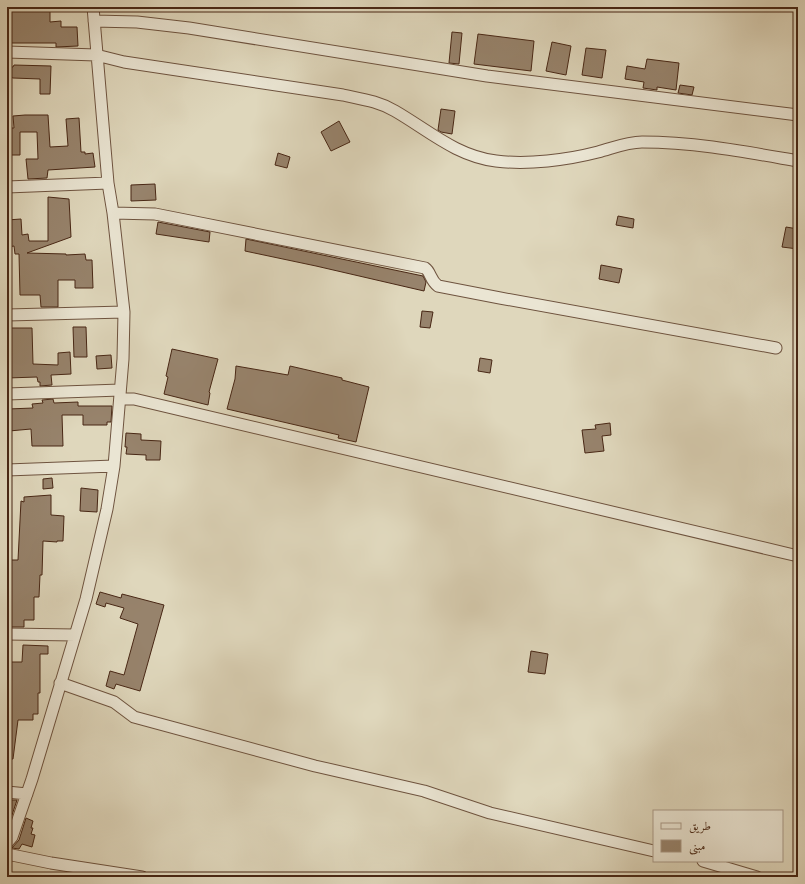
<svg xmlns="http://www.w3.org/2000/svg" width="805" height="884" font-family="'IM FELL English',Amiri,serif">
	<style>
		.building { fill: #97836c; stroke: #482715 }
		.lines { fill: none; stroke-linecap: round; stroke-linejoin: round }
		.minor-casing { stroke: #6e533f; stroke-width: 13 }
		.minor { stroke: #eae5d3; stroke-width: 11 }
	</style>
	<rect width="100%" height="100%" fill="#dfd7bc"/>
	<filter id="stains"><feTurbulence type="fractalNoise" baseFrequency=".005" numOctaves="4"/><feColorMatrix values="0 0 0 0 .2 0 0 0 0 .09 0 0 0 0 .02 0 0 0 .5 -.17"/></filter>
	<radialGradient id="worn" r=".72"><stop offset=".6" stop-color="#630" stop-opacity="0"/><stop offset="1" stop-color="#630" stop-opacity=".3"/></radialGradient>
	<!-- building -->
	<path class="building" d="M 7,10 L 50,11 L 50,22 L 61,21 L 61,27 L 77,27 L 78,46 L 56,47 L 56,43 L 7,43 Z
		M 452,32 L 462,33 L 459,64 L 449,63 Z
		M 478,34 L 534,41 L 531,71 L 474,64 Z
		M 552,42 L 571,46 L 566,75 L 546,71 Z
		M 586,48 L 606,50 L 602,78 L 582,75 Z
		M 647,59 L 679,63 L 676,90 L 657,87 L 657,90 L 643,88 L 644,82 L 625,79 L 627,66 L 645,69 Z
		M 14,65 L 51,66 L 50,94 L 40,94 L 40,79 L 13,78 L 7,76 L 7,67 L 13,67 Z
		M 680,85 L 694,87 L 692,95 L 678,93 Z
		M 441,109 L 455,111 L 452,134 L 441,132 L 438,130 Z
		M 25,115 L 48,115 L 50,147 L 68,146 L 66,119 L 79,118 L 81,152 L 85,152 L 85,154 L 93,153 L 95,167 L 48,170 L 47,178 L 28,179 L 26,159 L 38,159 L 37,132 L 20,132 L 20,155 L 7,155 L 7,128 L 14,128 L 13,116 Z
		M 339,121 L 350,142 L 331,151 L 321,132 Z
		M 278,153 L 290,157 L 287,168 L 275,165 Z
		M 155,184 L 156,200 L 131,201 L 131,185 Z
		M 48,197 L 69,199 L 71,237 L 27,253 L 66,254 L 66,255 L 85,254 L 86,260 L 92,260 L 93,288 L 75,288 L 75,280 L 58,280 L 58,307 L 41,307 L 40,295 L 20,295 L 19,254 L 15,254 L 14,246 L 8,247 L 7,220 L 21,219 L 22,235 L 28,234 L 29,241 L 48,241 Z
		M 618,216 L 634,219 L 633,228 L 616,225 Z
		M 158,222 L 210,232 L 209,242 L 156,234 Z
		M 786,227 L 798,229 L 798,249 L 782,247 Z
		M 246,239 L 423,276 L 426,282 L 424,291 L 316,266 L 245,251 Z
		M 601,265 L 622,269 L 619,283 L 599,279 Z
		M 422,311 L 433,312 L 430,328 L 420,327 Z
		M 73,327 L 86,327 L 87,357 L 74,357 Z
		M 7,328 L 32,328 L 33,364 L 58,365 L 58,353 L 70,352 L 71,374 L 51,375 L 52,385 L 40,386 L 40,382 L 38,382 L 37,377 L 7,378 Z
		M 172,349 L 218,359 L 209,392 L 210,393 L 208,405 L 164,394 L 168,377 L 166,376 Z
		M 111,355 L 112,368 L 97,369 L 96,356 Z
		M 480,358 L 492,360 L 490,373 L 478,371 Z
		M 236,366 L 288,375 L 290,366 L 342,378 L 342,380 L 369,387 L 356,442 L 338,438 L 339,435 L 227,409 L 235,379 Z
		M 53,399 L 54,403 L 78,402 L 78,406 L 112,406 L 111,422 L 107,422 L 107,425 L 83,425 L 83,415 L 62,415 L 63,446 L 32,446 L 31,429 L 9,431 L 8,409 L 33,408 L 32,404 L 43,403 L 42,400 Z
		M 610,423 L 611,435 L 602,436 L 604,451 L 585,453 L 582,430 L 596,429 L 595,425 Z
		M 126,433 L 141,434 L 141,440 L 161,441 L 160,460 L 146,460 L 146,455 L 126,454 L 127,447 L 125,447 Z
		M 52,478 L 53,488 L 43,489 L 43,479 Z
		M 81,488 L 98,490 L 97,512 L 80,511 Z
		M 51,495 L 51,515 L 64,516 L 63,541 L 57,541 L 57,542 L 43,541 L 42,575 L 40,575 L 39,597 L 34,597 L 34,620 L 24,620 L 24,627 L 7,627 L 7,599 L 9,599 L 10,560 L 18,560 L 21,501 L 24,502 L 24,497 Z
		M 100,592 L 121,598 L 122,594 L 164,605 L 140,691 L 116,684 L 114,689 L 106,686 L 110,671 L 124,675 L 138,624 L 120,618 L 124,608 L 106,603 L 105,607 L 96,604 Z
		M 23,645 L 48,646 L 48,654 L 40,654 L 40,693 L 38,693 L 38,714 L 33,714 L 33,720 L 18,720 L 13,759 L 7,759 L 7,662 L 22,662 Z
		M 531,651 L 548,654 L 545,674 L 528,672 Z
		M 7,800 L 17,800 L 7,830 Z
		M 26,818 L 33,821 L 31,828 L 33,828 L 31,834 L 35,835 L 32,847 L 22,844 L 19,849 L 12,848 L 19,840 Z"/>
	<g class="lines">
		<!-- minor casing -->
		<g class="minor-casing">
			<path id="minor" d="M 94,21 L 137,22 L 189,28 L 487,76 L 798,115
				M 7,52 L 96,55 L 124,62 L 343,95 C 361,99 378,101 395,111 C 428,130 456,156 496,161 C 528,165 567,160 598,152 C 613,148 627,142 642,142 C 695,142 746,152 798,161
				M 7,187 L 108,183
				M 113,213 L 155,214 L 425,268 C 431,272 430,280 438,286 L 500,298 L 776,348
				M 7,315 L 124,312
				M 7,394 L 120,390
				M 120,399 L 134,399 L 798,556
				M 7,470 L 114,466
				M 7,634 L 75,635
				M 60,683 L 114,702 L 134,717 L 315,766 L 424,791 L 490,813 L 654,851
				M 7,792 L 27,794
				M 7,843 L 12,837 L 32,779 L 86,599 L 107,509 L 114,466 L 123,359 L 124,312 L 113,213 L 108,183 L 93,7
				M 7,854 L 51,863 L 142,877
				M 703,861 L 757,877"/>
		</g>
		<!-- minor -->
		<use href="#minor" class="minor"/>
	</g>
	<!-- margin -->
	<rect width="805" height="884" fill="none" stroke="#dfd7bc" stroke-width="24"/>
	<rect x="8" y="8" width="789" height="868" fill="none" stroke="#482715" stroke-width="2"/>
	<rect x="12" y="12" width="781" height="860" fill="none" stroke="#482715"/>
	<!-- legend -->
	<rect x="653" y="810" width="130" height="52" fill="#eae5d3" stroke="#a99987"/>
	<rect x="661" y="823" width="20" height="6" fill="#eae5d3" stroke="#a99987"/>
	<text x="689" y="830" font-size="12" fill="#482715">طريق</text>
	<rect x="661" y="840" width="20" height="12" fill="#97836c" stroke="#a99987"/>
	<text x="689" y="850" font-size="12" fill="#482715">مبنى</text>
	<rect width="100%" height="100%" filter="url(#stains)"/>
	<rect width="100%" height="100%" fill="url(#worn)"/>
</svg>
